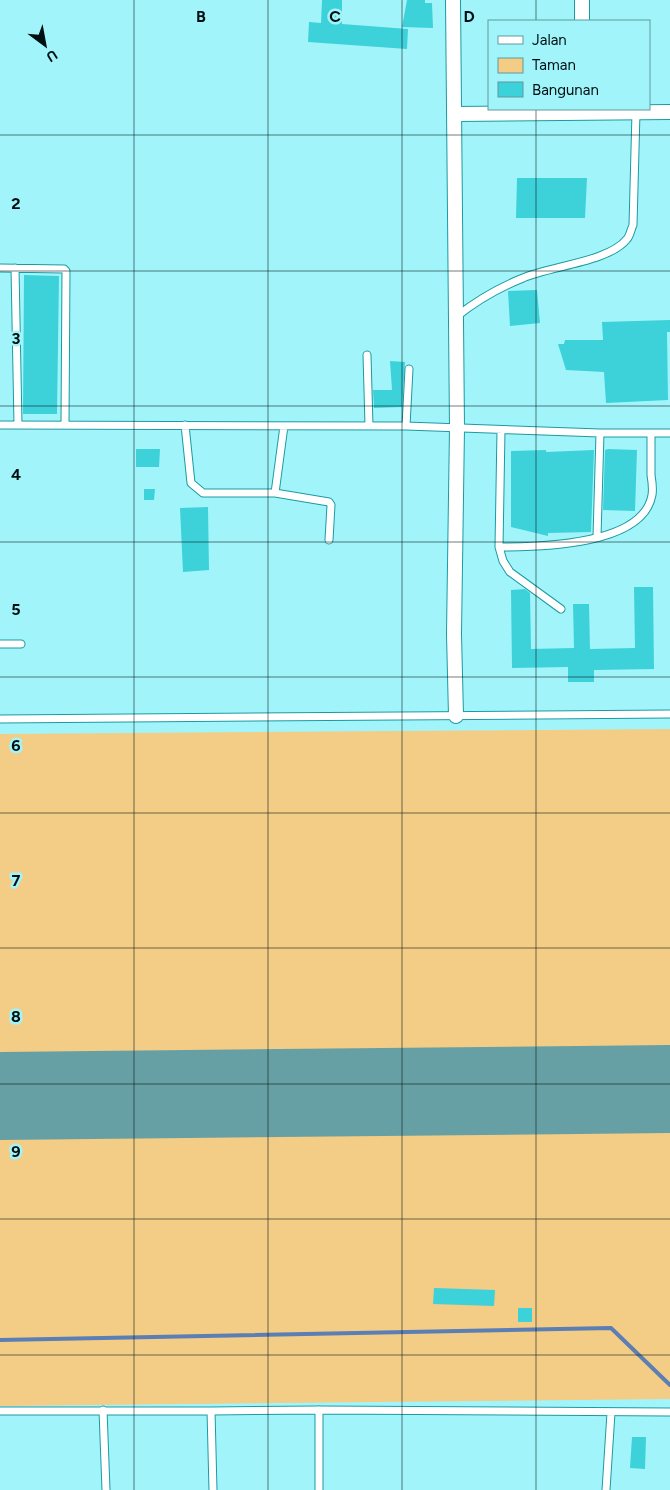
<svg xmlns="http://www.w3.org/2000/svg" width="670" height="1490" font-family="Figtree,sans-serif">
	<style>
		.green { fill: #f3cc86 }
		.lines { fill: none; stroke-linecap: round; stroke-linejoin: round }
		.stream { stroke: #5b7eb4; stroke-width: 4 }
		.runway { stroke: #66a0a4; stroke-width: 88 }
		.building { fill: #3dd1da }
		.lane-casing { stroke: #1c9aa1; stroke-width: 9 }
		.street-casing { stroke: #1c9aa1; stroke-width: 16 }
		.lane { stroke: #fff; stroke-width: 7 }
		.street { stroke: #fff; stroke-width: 14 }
		.grid { fill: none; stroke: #000f11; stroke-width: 1; stroke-opacity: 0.55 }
		.grid-label { font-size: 16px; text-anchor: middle; font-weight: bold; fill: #000f11; stroke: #a1f5fa; stroke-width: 5; stroke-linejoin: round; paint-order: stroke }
	</style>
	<rect width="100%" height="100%" fill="#a1f5fa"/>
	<!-- green -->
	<path class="green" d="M 670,729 L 670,1399 L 0,1406 L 0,734 Z"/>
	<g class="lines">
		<!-- stream -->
		<path class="stream" d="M 0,1340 L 611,1328 L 670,1385"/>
		<!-- runway -->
		<path class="runway" d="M 0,1096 L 670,1089"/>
	</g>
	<!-- building -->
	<path class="building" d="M 322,0 L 342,0 L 342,24 L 408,29 L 407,49 L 308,42 L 309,22 L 321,23 Z
		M 407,0 L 425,0 L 425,3 L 432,3 L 433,28 L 402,27 Z
		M 517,178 L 587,178 L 585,218 L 516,218 Z
		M 24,275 L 59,276 L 57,414 L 23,414 Z
		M 537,290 L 540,323 L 510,326 L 508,291 Z
		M 670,320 L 670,332 L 667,332 L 668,400 L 606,403 L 604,372 L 566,370 L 558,344 L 564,344 L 565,340 L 603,340 L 602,322 Z
		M 390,361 L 405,362 L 402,407 L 374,408 L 373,390 L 392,390 Z
		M 136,449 L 160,449 L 159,467 L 136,467 Z
		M 608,449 L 637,450 L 635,511 L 603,510 L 605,450 Z
		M 546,450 L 546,452 L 594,450 L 591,532 L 548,533 L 548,536 L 511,527 L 511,451 Z
		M 144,489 L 155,489 L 154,500 L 144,500 Z
		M 208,507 L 209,570 L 183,572 L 180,508 Z
		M 634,587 L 653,587 L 654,669 L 594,670 L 594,682 L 568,682 L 568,667 L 512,668 L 511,590 L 525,589 L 530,593 L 531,649 L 574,648 L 573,604 L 589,604 L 590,649 L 635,648 Z
		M 434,1288 L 495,1290 L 494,1306 L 433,1304 Z
		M 518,1308 L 532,1308 L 532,1322 L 518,1322 Z
		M 632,1437 L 646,1437 L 645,1469 L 630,1468 Z"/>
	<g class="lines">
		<!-- lane casing -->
		<g class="lane-casing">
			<path id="lane" d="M 0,268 L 64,269 L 66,271 L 65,424
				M 15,268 L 18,425
				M 456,317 C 477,300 498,288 523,278 C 550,266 609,262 627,239 C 630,236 631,229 633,225 L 636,112
				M 367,355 L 369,426
				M 0,425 L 406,426 L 600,433 L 670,433
				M 185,425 L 191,483 L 203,493 L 275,493
				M 284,426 L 275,493 L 329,502 L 331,505 L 329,540
				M 406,426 L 409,369
				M 501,430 L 499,547 L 503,561 L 510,572 L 561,609
				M 597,537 L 600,433
				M 499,547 C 539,547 643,546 652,495 C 653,489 652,481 651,475 C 651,461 651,447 651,433
				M 0,644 L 21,644
				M 0,719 L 670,714
				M 103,1410 L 106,1490
				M 319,1410 L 319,1490
				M 0,1411 L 211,1411 L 319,1410 L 670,1412
				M 211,1411 L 213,1490
				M 606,1490 L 611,1413"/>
		</g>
		<!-- street casing -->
		<g class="street-casing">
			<path id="street" d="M 453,0 L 457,428 L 454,634 L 456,716
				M 582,0 L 582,21
				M 455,114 L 670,112"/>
		</g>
		<!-- lane -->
		<use href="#lane" class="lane"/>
		<!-- street -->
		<use href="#street" class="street"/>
	</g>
	<!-- grid -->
	<path class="grid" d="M 134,0 L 134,1490M 268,0 L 268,1490M 402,0 L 402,1490M 536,0 L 536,21M 536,109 L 536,1490M 0,135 L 670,135M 0,271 L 670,271M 0,406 L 670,406M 0,542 L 670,542M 0,677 L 670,677M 0,813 L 670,813M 0,948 L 670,948M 0,1084 L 670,1084M 0,1219 L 670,1219M 0,1355 L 670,1355"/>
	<g class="grid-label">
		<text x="201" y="22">B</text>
		<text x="335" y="22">C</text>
		<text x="469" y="22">D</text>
		<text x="16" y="209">2</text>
		<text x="16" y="344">3</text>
		<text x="16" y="480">4</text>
		<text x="16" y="615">5</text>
		<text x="16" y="751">6</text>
		<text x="16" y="886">7</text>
		<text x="16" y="1022">8</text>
		<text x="16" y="1157">9</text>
	</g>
	<!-- legend -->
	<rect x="488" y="20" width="162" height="90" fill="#a1f5fa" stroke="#61999d"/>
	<rect x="498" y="36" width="25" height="8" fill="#ffffff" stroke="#61999d"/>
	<text x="532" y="45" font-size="15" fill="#000f11">Jalan</text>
	<rect x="498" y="58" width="25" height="15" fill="#f3cc86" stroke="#61999d"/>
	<text x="532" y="70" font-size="15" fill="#000f11">Taman</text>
	<rect x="498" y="82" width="25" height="15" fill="#3dd1da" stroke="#61999d"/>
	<text x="532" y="95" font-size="15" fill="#000f11">Bangunan</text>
	<!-- north arrow -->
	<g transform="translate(45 45) rotate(148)" stroke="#a1f5fa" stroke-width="4" paint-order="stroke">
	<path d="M0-4L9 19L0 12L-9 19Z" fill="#000f11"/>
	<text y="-8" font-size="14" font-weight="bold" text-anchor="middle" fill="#000f11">U</text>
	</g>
</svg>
